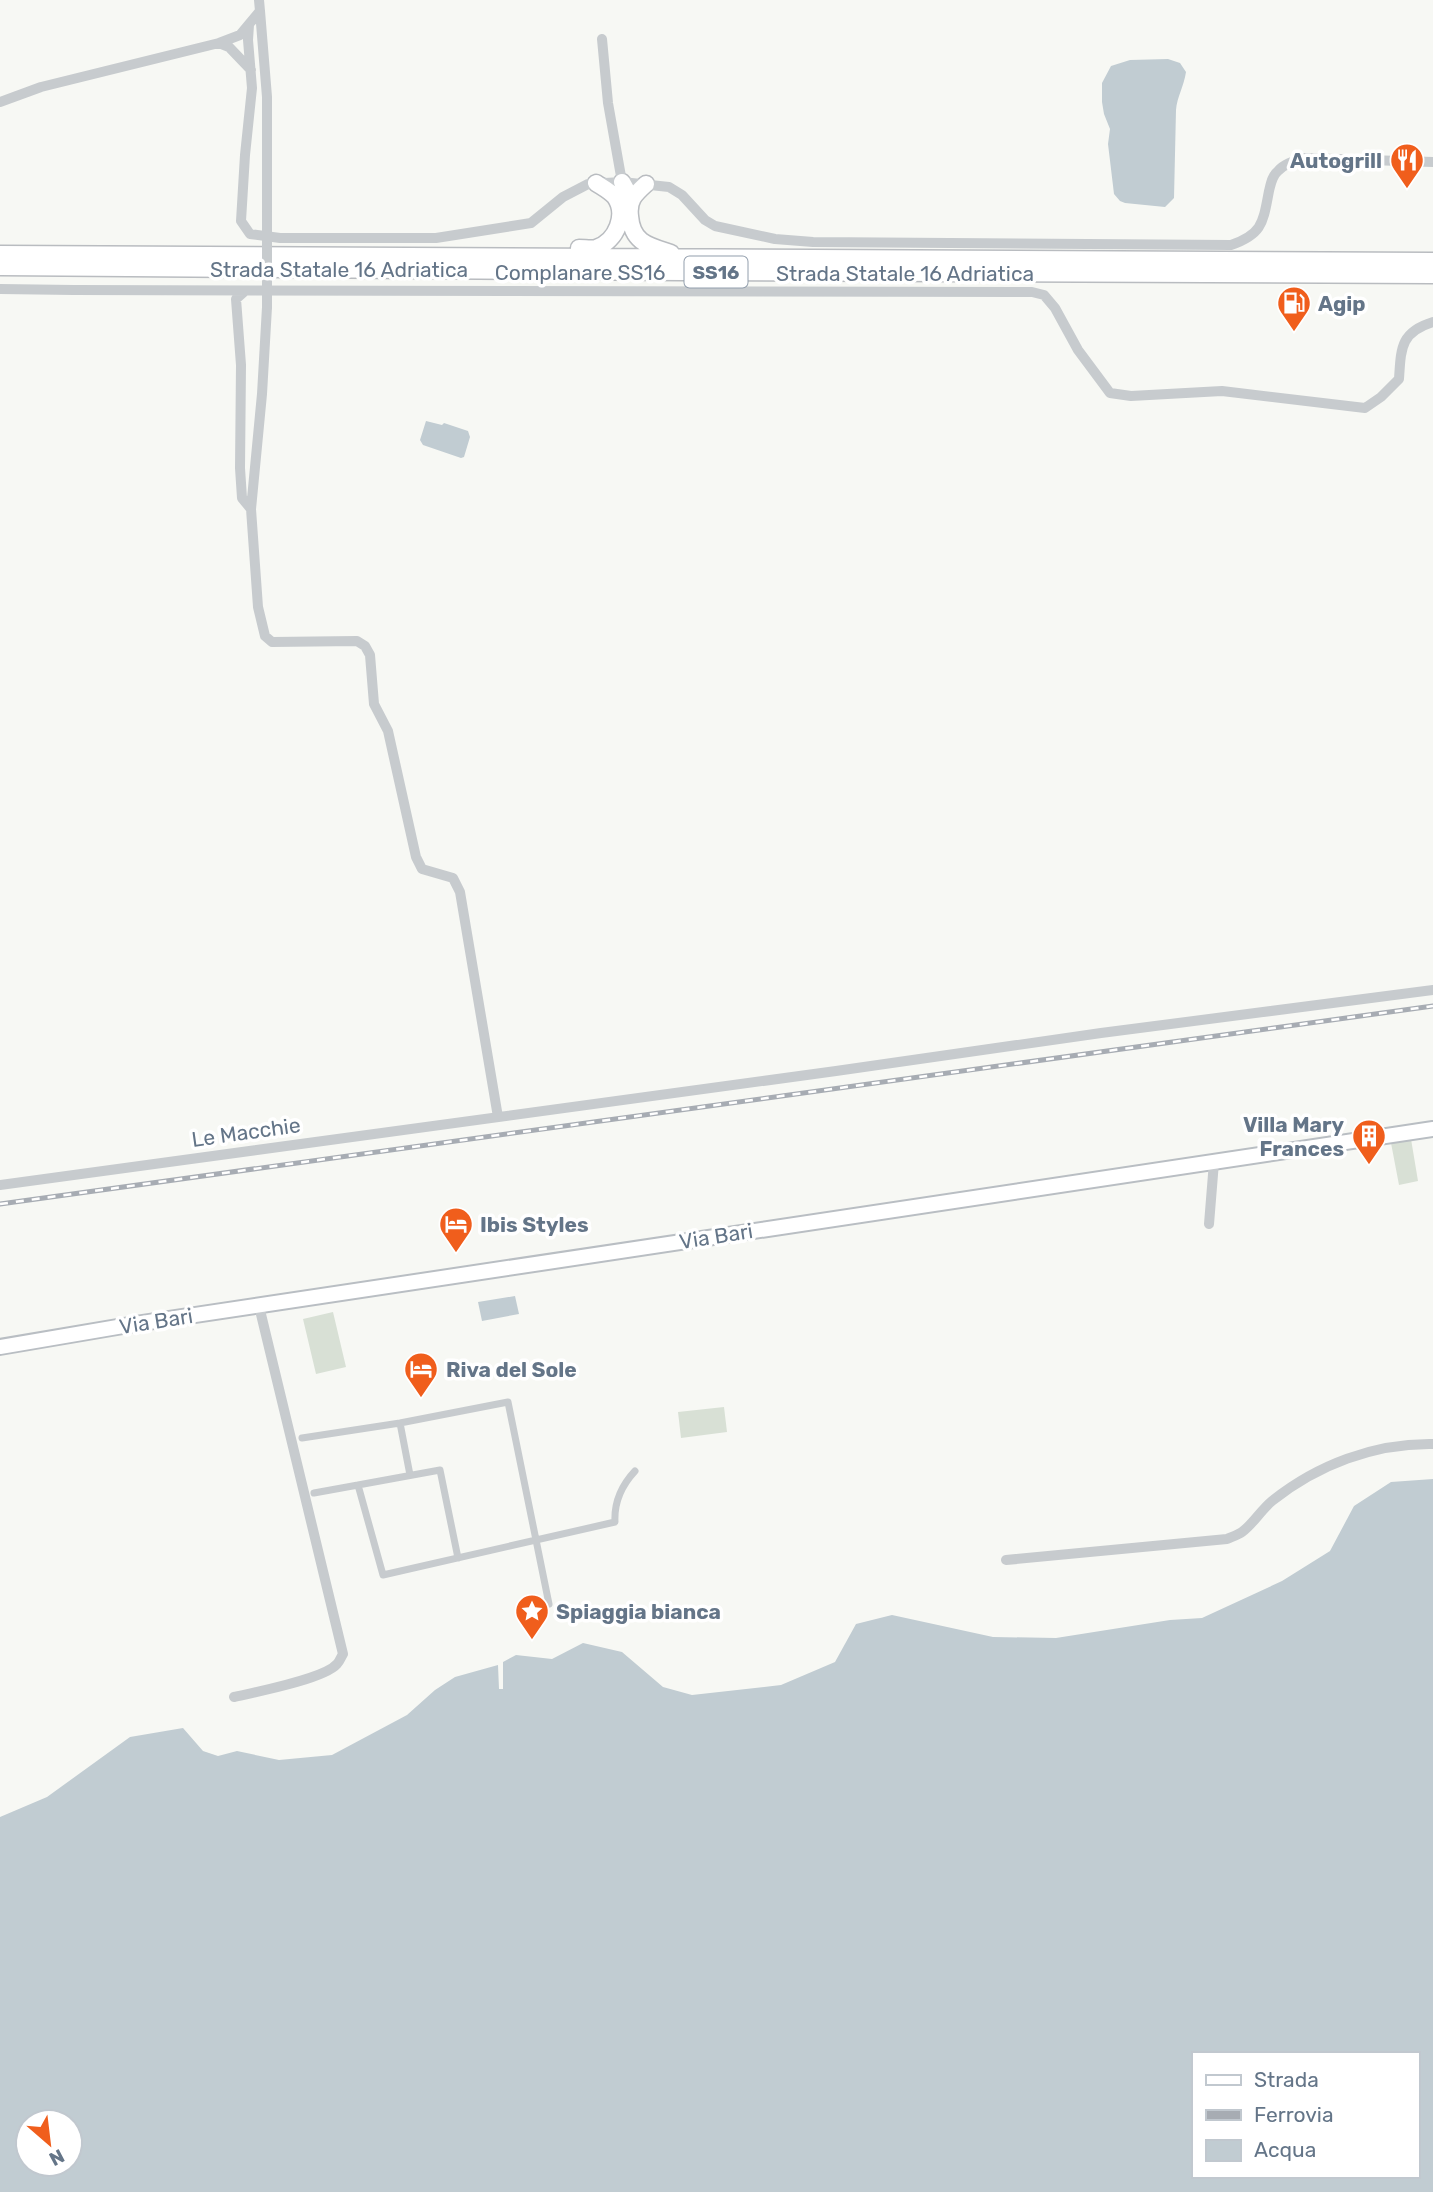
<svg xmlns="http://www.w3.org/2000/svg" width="1433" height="2192" font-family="Rubik,sans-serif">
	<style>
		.pitch { fill: #d8e0d5 }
		.water { fill: #c1ccd2; fill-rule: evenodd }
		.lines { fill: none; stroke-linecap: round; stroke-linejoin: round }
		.secondary-casing { stroke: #b9bec3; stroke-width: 18 }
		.trunk-casing { stroke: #b9bcc0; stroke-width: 19 }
		.pedestrian { stroke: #c7cbce; stroke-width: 7 }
		.minor { stroke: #c7cbce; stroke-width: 10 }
		.secondary { stroke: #fff; stroke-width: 14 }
		.trunk { stroke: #fff; stroke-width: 16 }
		.rail-casing { stroke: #a7acb3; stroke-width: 5 }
		.rail { stroke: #fff; stroke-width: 2.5; stroke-dasharray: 8; stroke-linecap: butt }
		.minor-bridge { stroke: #c7cbce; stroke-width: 10 }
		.labels { text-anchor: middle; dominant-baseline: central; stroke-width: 7; stroke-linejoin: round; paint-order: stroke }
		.shield { fill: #fff; stroke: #929eac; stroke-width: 2 }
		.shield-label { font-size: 19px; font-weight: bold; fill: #647588 }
		.poi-label { font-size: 21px; font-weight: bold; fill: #647588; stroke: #fff; text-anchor: start }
		.street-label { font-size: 21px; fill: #647588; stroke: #fff }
	</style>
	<rect width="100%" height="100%" fill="#f7f8f4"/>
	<!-- pitch -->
	<path class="pitch" d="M 1411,1139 L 1418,1181 L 1399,1185 L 1391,1143 Z
		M 333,1312 L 346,1367 L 316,1374 L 303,1319 Z
		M 724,1407 L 727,1432 L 681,1438 L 678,1412 Z"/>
	<!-- water -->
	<path class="water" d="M 1168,59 L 1180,63 L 1186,72 C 1184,86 1177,97 1176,110 L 1174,198 L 1165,207 L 1125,203 L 1120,201 L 1114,194 L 1108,144 L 1110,129 L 1104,114 L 1102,102 L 1102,83 L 1111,66 L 1130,60 Z
		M 426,421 L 442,425 L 444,423 L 468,431 L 470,437 L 464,457 L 461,458 L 423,445 L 420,440 Z
		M 515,1296 L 519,1314 L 482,1321 L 478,1302 Z
		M 1433,1479 L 1433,2192 L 0,2192 L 0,1817 L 47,1797 L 130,1737 L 183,1728 L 203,1751 L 218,1756 L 237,1751 L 279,1760 L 332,1755 L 407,1715 L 435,1690 L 455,1677 L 498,1665 L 499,1689 L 503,1689 L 503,1662 L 516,1655 L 552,1659 L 583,1643 L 622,1652 L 663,1687 L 692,1695 L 781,1685 L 835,1662 L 856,1624 L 892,1615 L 993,1637 L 1056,1638 L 1170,1620 L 1202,1618 L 1282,1581 L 1330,1551 L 1354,1506 L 1391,1482 ZM 1193,2054 L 1417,2054 L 1417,2176 L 1193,2176 ZM 28,2122 L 70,2122 L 70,2164 L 28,2164 Z"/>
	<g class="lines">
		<!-- secondary casing -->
		<g class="secondary-casing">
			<path id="secondary" d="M 0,1347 L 135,1324 L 1433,1129"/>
		</g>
		<!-- trunk casing -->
		<g class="trunk-casing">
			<path id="trunk" d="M 622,182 L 631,198
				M 646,184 C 635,194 628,200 630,216 C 632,243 649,246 671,253
				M 579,248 C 585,248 592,249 596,248 C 617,241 627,214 615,197 C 610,191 602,187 596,183
				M 0,254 L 1433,261
				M 0,267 L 682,272 L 1433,275"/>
		</g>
		<!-- pedestrian -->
		<path class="pedestrian" d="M 400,1423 L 410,1475
			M 302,1438 L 400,1423 L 508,1402 L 549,1604
			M 314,1493 L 358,1485
			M 458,1558 L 440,1470 L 358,1485 L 383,1575 L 615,1522 C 614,1503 622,1485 635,1471"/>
		<!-- minor -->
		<path class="minor" d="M 260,11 L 267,97 L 267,213
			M 249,25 L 248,40 L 252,88 L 245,155 L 241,221 L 250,234 L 280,238 L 436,238 L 531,223 L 563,197 L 588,184 L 622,182 L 669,187 L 682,195 L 705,220 L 715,226 L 775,239 L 813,242 L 1231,245 C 1263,234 1263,222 1269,191 C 1271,183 1272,176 1278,171 C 1284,164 1294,161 1303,158 L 1433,162
			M 602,39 L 608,103 L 622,182
			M 219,43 L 229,47 L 251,70
			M 0,102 L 41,87 L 219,43 L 240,35 L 260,11 L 259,0
			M 0,289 L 74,290 L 1032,292 L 1044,295 L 1055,308 L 1078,350 L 1110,393 L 1131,396 L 1222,391 L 1365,408 L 1381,397 L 1399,379 C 1401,349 1400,332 1433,322
			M 245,291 L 236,299 L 241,365 L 240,468 L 242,498 L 251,509 L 262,394 L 267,307
			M 251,509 L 258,607 L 265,636 L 272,642 L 357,641 L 365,646 L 370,655 L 374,704 L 388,731 L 416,857 L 422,869 L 453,878 L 460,892 L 498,1117
			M 0,1185 L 836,1071 L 1101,1033 L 1433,990
			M 1209,1224 L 1214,1162
			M 1006,1560 L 1227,1539 C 1231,1537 1238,1535 1242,1532 C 1253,1524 1261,1510 1272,1501 C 1317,1465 1374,1443 1433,1444
			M 234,1697 C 256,1692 324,1679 337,1664 C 340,1661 341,1657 343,1654 L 259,1306"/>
		<!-- secondary -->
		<use href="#secondary" class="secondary"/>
		<!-- trunk -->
		<use href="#trunk" class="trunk"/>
		<!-- rail casing -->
		<g class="rail-casing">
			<path id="rail" d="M 0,1204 L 1433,1006"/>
		</g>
		<!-- rail -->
		<use href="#rail" class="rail"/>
		<!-- minor-bridge -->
		<path class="minor-bridge" d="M 267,213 L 267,307"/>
	</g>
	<!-- icons -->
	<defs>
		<g id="restaurant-pin" transform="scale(1.75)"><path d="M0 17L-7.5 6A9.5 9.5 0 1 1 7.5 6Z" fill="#f05e1c" stroke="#fff"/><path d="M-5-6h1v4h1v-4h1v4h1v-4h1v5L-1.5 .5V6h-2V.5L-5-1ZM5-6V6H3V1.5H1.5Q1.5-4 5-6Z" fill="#fff"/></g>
		<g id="fuel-pin" transform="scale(1.75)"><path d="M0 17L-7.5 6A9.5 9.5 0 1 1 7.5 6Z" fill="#f05e1c" stroke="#fff"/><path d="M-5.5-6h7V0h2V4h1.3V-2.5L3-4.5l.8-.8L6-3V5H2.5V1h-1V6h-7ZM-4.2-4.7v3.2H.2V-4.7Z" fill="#fff"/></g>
		<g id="building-pin" transform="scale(1.75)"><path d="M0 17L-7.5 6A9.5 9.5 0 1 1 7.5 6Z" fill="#f05e1c" stroke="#fff"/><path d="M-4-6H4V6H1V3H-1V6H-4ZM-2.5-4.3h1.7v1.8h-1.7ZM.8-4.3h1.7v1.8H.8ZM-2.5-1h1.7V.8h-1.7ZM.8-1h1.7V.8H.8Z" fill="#fff"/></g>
		<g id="hotel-pin" transform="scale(1.75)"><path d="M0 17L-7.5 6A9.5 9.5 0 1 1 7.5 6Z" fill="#f05e1c" stroke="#fff"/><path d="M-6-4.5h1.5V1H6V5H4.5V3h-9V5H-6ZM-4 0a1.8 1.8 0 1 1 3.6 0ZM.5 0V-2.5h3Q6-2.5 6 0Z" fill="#fff"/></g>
		<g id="sight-pin" transform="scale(1.75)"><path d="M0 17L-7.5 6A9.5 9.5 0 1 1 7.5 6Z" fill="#f05e1c" stroke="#fff"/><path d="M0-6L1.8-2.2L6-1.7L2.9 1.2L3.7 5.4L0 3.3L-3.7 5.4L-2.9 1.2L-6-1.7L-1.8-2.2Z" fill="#fff"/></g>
	</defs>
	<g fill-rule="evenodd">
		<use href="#restaurant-pin" x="1407" y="160"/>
		<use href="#fuel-pin" x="1294" y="303"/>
		<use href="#building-pin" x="1369" y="1136"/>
		<use href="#hotel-pin" x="456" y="1224"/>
		<use href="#hotel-pin" x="421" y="1369"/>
		<use href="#sight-pin" x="532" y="1611"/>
	</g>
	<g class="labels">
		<!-- shield labels -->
		<rect class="shield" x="684.5" y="256.5" width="63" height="31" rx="5"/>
		<g class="shield-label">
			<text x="716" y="272">SS16</text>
		</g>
		<!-- poi labels -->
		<g class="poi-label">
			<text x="1382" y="160" text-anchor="end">Autogrill</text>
			<text x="1318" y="303">Agip</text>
			<text x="1344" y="1124" text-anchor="end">Villa Mary<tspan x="1344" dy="24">Frances</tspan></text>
			<text x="480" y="1224">Ibis Styles</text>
			<text x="446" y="1369">Riva del Sole</text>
			<text x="556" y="1611">Spiaggia bianca</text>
		</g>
		<!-- street labels -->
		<g class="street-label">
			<text x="339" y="269">Strada Statale 16 Adriatica</text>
			<text x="580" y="272">Complanare SS16</text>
			<text x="905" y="273">Strada Statale 16 Adriatica</text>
			<text transform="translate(246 1132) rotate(-8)">Le Macchie</text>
			<text transform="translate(716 1236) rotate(-9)">Via Bari</text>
			<text transform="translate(156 1321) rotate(-9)">Via Bari</text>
		</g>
	</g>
	<!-- legend -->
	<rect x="1192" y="2052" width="228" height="126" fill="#ffffff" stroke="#c1c8cf" stroke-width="2"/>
	<rect x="1206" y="2075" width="35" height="10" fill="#ffffff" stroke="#c1c8cf" stroke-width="2"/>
	<text x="1254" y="2087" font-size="21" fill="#647588">Strada</text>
	<rect x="1206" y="2110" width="35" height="10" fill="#a7acb3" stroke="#c1c8cf" stroke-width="2"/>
	<text x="1254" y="2122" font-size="21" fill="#647588">Ferrovia</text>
	<rect x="1206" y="2140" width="35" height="21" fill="#c1ccd2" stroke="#c1c8cf" stroke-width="2"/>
	<text x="1254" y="2157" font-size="21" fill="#647588">Acqua</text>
	<!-- north arrow -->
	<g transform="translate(49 2143) rotate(152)"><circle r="33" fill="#ffffff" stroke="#c1c8cf" stroke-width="2"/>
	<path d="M0-5L12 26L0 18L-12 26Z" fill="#f05e1c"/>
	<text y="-10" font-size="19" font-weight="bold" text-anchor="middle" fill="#647588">N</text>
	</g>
</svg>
